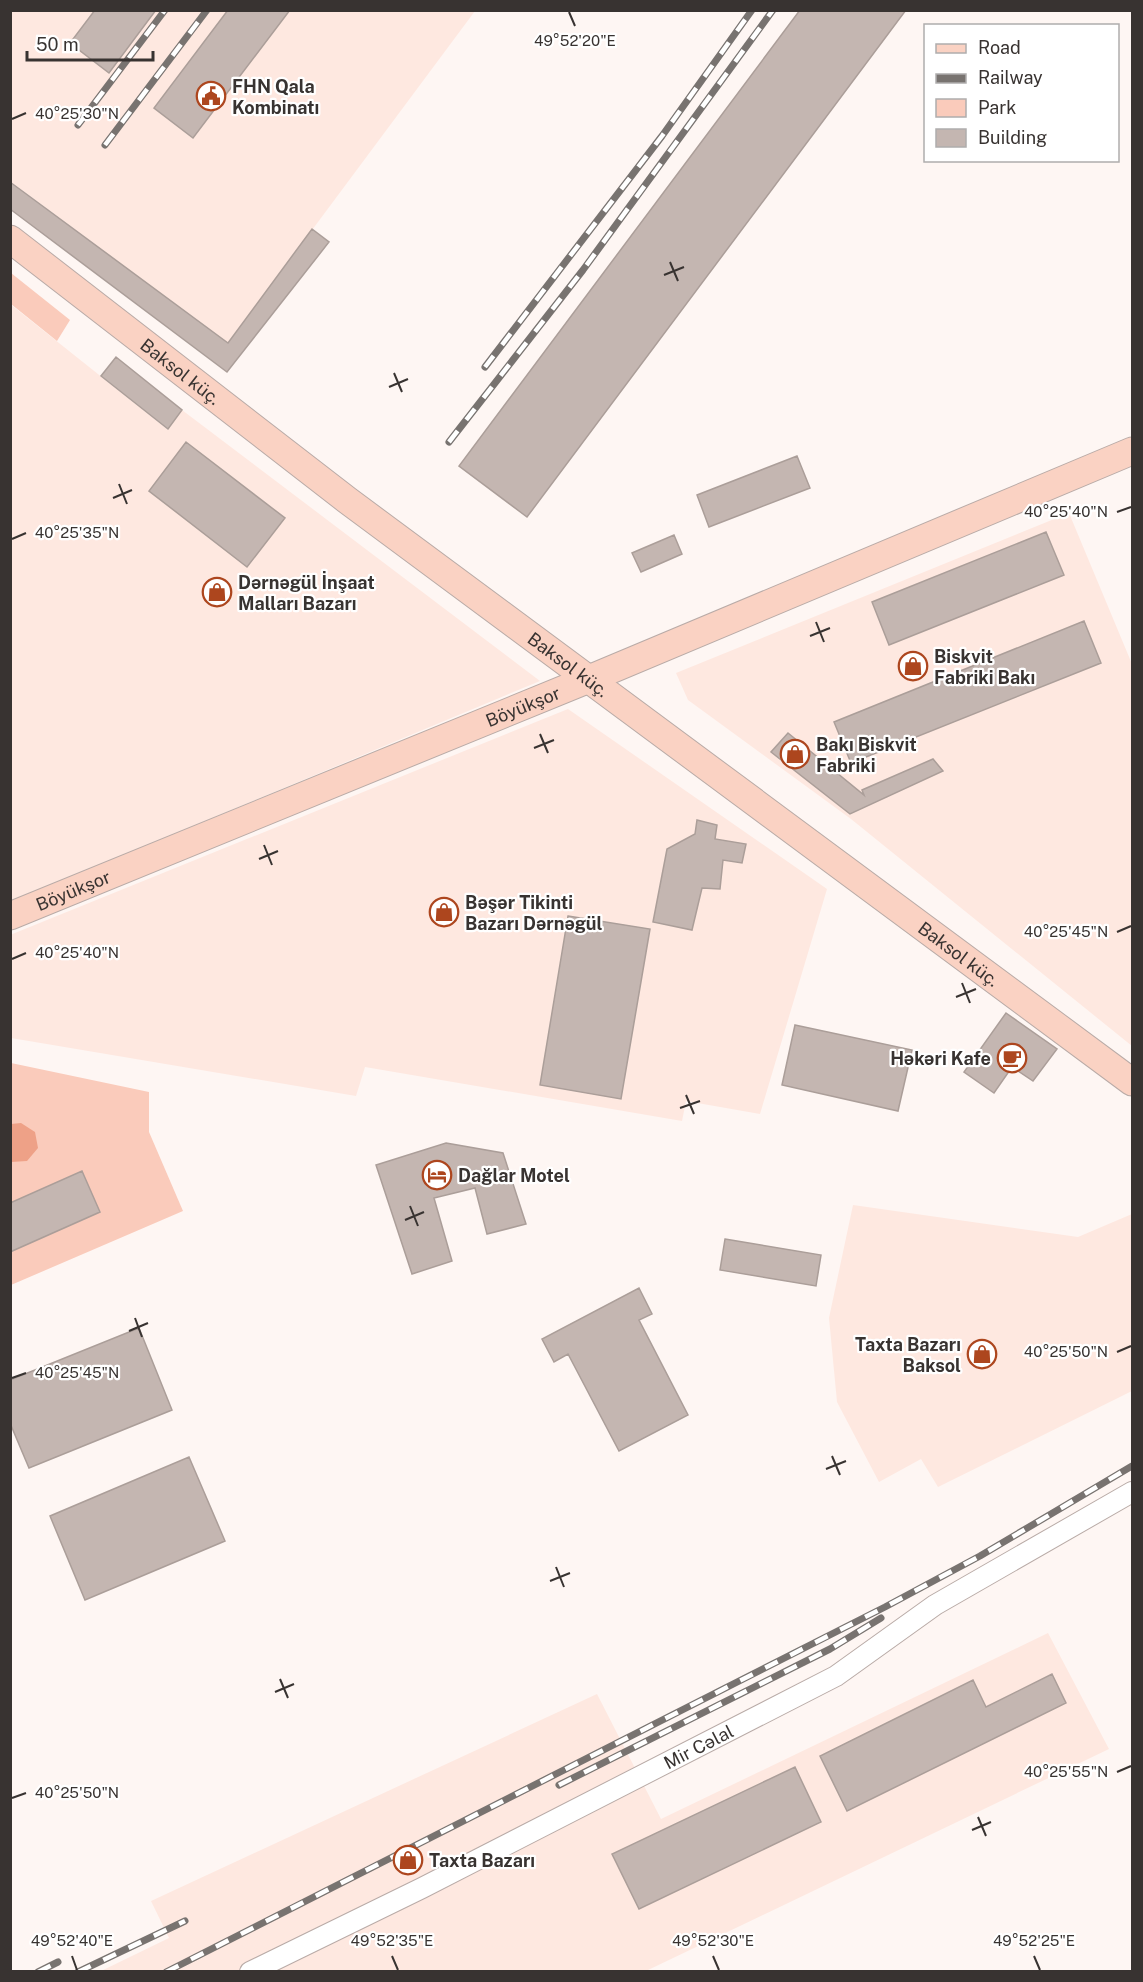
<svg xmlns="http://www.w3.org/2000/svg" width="1143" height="1982" font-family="'Public Sans',sans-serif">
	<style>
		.built { fill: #fee8e0 }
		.green { fill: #facbbb }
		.water { fill: #eea187 }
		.building { fill: #c4b6b1; stroke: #ab9e99; stroke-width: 1.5 }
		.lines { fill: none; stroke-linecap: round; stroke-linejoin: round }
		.street-casing { stroke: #b9aba7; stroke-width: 22 }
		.secondary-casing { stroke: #b9aba7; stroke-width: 29 }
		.street { stroke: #fff; stroke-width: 20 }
		.secondary { stroke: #fad2c3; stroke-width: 27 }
		.rail-casing { stroke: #787370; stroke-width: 7 }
		.rail { stroke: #fff; stroke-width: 4.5; stroke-dasharray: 14; stroke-linecap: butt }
		.ticks { fill: none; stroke: #383331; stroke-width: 2 }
		.labels { text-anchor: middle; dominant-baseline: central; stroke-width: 4.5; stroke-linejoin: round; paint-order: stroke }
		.poi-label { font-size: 18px; font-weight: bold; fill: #383331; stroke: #fff; text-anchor: start }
		.street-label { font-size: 18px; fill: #383331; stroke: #fff }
		.ticks-label { font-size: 15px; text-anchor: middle; fill: #383331; stroke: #fff; stroke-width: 4.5; stroke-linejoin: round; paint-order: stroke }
	</style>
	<rect width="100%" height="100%" fill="#fef6f3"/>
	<!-- built -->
	<path class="built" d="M 11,11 L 475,11 L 228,343 L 11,182 Z
		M 10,304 L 167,429 L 182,410 L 540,681 L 11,902 Z
		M 1069,513 L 1132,664 L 1132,1046 L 851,819 L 688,700 L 676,673 Z
		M 568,709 L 827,889 L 760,1114 L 686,1101 L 682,1121 L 365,1067 L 356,1096 L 11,1038 L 10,935 Z
		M 853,1205 L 1078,1237 L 1132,1214 L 1132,1391 L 938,1487 L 921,1459 L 879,1482 L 837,1402 L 829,1318 Z
		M 1048,1633 L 1109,1749 L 646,1971 L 99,1972 L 169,1938 L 151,1901 L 597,1694 L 661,1819 Z"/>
	<!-- green -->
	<path class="green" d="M 11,273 L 70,320 L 57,341 L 11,304 Z
		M 11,1063 L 149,1092 L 149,1132 L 183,1211 L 11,1285 Z"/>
	<!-- water -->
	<path class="water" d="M 21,1123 L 35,1132 L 38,1148 L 27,1161 L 11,1162 L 11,1124 Z"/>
	<!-- building -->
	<path class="building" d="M 95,10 L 156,10 L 109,73 L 70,43 Z
		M 228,10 L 290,10 L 193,138 L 154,108 Z
		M 800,10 L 906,10 L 527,517 L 459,466 Z
		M 10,182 L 228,343 L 312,229 L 329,242 L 227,372 L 10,209 Z
		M 116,357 L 182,410 L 168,429 L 101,376 Z
		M 186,442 L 285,518 L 247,567 L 149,491 Z
		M 797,456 L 810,488 L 709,527 L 697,495 Z
		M 1046,532 L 1064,575 L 889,645 L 872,602 Z
		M 674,535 L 682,554 L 641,572 L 632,553 Z
		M 1084,621 L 1101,663 L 851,763 L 834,722 Z
		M 788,733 L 864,795 L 862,790 L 933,759 L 943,771 L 850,814 L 771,752 Z
		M 697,820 L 717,825 L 715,839 L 746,844 L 742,863 L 723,860 L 720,889 L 702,888 L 692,930 L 653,922 L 667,849 L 695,834 Z
		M 568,916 L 650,929 L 621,1099 L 540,1085 Z
		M 1006,1013 L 1057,1049 L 1033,1081 L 1012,1067 L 994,1093 L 964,1072 Z
		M 795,1025 L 912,1050 L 898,1111 L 782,1085 Z
		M 446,1143 L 503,1153 L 526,1224 L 487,1234 L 475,1188 L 434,1198 L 452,1261 L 412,1274 L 376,1165 Z
		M 82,1171 L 100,1212 L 10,1252 L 10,1203 Z
		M 725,1239 L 821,1255 L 816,1286 L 720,1270 Z
		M 639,1288 L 652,1314 L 639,1320 L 688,1415 L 619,1451 L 568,1354 L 554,1362 L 542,1339 Z
		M 139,1328 L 172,1410 L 29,1468 L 10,1423 L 10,1380 Z
		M 189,1457 L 225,1541 L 85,1600 L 50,1516 Z
		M 1052,1674 L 1066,1703 L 847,1811 L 820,1756 L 973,1680 L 986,1707 Z
		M 795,1767 L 821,1822 L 639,1909 L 612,1854 Z"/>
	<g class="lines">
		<!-- street casing -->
		<g class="street-casing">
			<g id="street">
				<path id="s1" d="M 250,1972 L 422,1888 L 836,1676 L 935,1605 L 1132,1492"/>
			</g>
		</g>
		<!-- secondary casing -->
		<g class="secondary-casing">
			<g id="secondary">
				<path id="s2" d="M 10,239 L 347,500 L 1132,1082"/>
				<path id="s3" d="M 10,916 L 589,679 L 1132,451"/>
			</g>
		</g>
		<!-- street -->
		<use href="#street" class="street"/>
		<!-- secondary -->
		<use href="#secondary" class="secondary"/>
		<!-- rail casing -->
		<g class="rail-casing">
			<path id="rail" d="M 78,125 L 165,10
				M 105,145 L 207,10
				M 485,367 L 662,136 L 752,10
				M 449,442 L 583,270 L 773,10
				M 559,1785 L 830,1649 L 881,1618
				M 38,1972 L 58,1962
				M 78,1972 L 185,1921
				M 166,1972 L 885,1607 L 980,1556 L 1132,1466"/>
		</g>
		<!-- rail -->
		<use href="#rail" class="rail"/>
	</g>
	<!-- ticks -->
	<path class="ticks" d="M 569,12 L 575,26M 12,119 L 26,113M 670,262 L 678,281M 664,275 L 684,267M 394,373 L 402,392M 389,387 L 408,379M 119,484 L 127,504M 113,498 L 132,490M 1117,512 L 1131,507M 12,539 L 26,533M 816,622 L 824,642M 810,636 L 830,628M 540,734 L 548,753M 534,748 L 554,740M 264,845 L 272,865M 259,859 L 278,851M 1117,932 L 1131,926M 12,959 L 26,953M 962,983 L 970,1003M 956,997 L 976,989M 686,1095 L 694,1114M 680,1108 L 700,1101M 410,1206 L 418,1226M 405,1220 L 424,1212M 135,1318 L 142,1337M 129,1331 L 148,1323M 1117,1352 L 1131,1346M 12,1378 L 26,1373M 832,1456 L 840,1475M 826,1469 L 846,1461M 556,1567 L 564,1587M 550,1581 L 570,1573M 280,1679 L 288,1698M 275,1692 L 294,1684M 1117,1772 L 1131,1766M 12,1798 L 26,1793M 978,1817 L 986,1836M 972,1830 L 991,1822M 72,1956 L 77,1970M 392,1956 L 398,1970M 713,1956 L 719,1970M 1034,1956 L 1040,1970"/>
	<!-- icons -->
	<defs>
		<g id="civic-ring" transform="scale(1.5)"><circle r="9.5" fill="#fff" stroke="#ad461e" stroke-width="1.5"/><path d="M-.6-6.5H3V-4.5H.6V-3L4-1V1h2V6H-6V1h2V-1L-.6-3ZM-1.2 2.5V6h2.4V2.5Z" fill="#ad461e"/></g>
		<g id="shop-ring" transform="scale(1.5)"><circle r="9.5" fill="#fff" stroke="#ad461e" stroke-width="1.5"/><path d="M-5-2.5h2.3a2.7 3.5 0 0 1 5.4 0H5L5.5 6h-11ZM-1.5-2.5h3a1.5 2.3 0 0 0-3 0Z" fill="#ad461e"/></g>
		<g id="cafe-ring" transform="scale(1.5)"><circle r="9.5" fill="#fff" stroke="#ad461e" stroke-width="1.5"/><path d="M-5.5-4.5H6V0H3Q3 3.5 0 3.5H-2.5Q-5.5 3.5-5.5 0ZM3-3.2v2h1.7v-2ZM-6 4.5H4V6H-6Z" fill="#ad461e"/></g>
		<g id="hotel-ring" transform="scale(1.5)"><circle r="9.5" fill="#fff" stroke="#ad461e" stroke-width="1.5"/><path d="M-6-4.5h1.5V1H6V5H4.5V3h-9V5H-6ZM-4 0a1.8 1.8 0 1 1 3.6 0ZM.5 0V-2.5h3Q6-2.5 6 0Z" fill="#ad461e"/></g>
	</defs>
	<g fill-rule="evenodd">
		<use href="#civic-ring" x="211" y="96"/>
		<use href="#shop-ring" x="217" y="592"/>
		<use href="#shop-ring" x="913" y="666"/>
		<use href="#shop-ring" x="795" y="754"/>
		<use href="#shop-ring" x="444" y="912"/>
		<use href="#cafe-ring" x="1012" y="1058"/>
		<use href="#hotel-ring" x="437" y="1175"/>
		<use href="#shop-ring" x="982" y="1354"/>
		<use href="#shop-ring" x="408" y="1860"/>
	</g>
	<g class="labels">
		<!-- poi labels -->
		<g class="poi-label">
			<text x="232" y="86">FHN Qala<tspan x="232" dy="21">Kombinatı</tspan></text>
			<text x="238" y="582">Dərnəgül İnşaat<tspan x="238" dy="21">Malları Bazarı</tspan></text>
			<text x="934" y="656">Biskvit<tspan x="934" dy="21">Fabriki Bakı</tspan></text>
			<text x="816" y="744">Bakı Biskvit<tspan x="816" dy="21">Fabriki</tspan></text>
			<text x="465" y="902">Bəşər Tikinti<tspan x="465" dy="21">Bazarı Dərnəgül</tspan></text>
			<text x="991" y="1058" text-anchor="end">Həkəri Kafe</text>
			<text x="458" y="1175">Dağlar Motel</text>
			<text x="961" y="1344" text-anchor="end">Taxta Bazarı<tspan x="961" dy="21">Baksol</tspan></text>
			<text x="429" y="1860">Taxta Bazarı</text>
		</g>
		<!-- street labels -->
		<g class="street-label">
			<text stroke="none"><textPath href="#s2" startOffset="216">Baksol küç.</textPath></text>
			<text stroke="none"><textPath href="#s2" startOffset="702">Baksol küç.</textPath></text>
			<text stroke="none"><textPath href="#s3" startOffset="554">Böyükşor</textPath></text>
			<text stroke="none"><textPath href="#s3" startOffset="68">Böyükşor</textPath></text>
			<text stroke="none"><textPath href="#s2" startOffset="1188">Baksol küç.</textPath></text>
			<text stroke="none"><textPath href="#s1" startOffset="502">Mir Cəlal</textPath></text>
		</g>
	</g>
	<g class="ticks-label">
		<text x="575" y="46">49°52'20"E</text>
		<text x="77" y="119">40°25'30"N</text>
		<text x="1066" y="517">40°25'40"N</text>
		<text x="77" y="538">40°25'35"N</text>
		<text x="1066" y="937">40°25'45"N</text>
		<text x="77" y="958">40°25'40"N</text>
		<text x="1066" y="1357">40°25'50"N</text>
		<text x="77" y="1378">40°25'45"N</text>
		<text x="1066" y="1777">40°25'55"N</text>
		<text x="77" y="1798">40°25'50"N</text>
		<text x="72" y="1946">49°52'40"E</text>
		<text x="392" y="1946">49°52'35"E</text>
		<text x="713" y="1946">49°52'30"E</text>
		<text x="1034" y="1946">49°52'25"E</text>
	</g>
	<!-- border -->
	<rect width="1143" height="1982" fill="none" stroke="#383331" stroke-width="24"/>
	<!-- legend -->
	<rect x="924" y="24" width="195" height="138" fill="#ffffff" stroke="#afadad" stroke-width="1.5"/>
	<rect x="936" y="44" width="30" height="9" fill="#fad2c3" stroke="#afadad" stroke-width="1.5"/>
	<text x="978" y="54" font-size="18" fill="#383331">Road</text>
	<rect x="936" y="74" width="30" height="9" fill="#787370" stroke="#afadad" stroke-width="1.5"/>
	<text x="978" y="84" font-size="18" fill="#383331">Railway</text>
	<rect x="936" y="99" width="30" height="18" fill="#facbbb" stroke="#afadad" stroke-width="1.5"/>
	<text x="978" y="114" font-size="18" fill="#383331">Park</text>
	<rect x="936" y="129" width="30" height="18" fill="#c4b6b1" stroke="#afadad" stroke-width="1.5"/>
	<text x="978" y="144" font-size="18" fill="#383331">Building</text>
	<!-- scale -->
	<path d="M27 51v9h126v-9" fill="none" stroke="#383331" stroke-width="3"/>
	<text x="36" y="51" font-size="18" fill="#383331" stroke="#ffffff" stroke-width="4.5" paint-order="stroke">50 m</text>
</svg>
